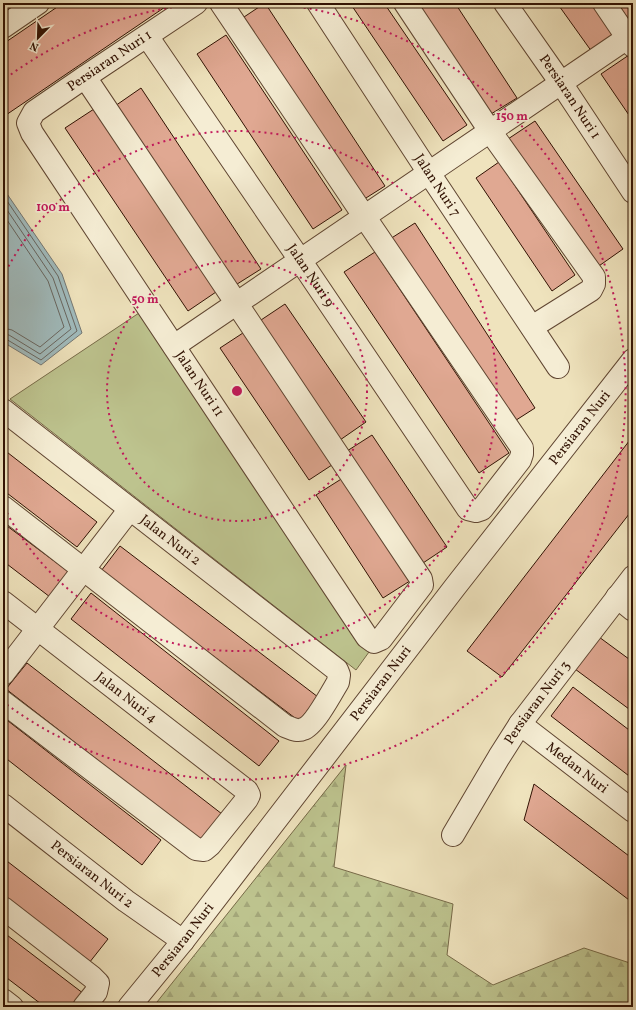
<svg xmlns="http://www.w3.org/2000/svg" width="636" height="1010" font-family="Vollkorn,serif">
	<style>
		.forest { fill: url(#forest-firs); stroke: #776a48 }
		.park { fill: #bdc38e; stroke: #776a48 }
		.water { fill: #a0bbbd; stroke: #747773 }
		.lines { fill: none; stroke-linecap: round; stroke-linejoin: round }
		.shore { stroke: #686660; stroke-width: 1 }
		.building { fill: #e0a892; stroke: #311203 }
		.minor-casing { stroke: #604632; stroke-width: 24 }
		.minor { stroke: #f5edd4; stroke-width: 22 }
		.ring { fill: none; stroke: #c2185b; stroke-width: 2; stroke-dasharray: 2 4 }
		.labels { text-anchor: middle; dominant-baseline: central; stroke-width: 3.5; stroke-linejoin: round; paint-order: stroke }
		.street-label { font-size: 14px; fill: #311203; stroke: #f5edd4 }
		.centre { fill: #c2185b; stroke: #f5edd4; stroke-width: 2 }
		.ring-label { font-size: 12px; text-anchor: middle; font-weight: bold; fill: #c2185b; stroke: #f5edd4; stroke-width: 3.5; stroke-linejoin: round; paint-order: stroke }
	</style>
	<defs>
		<pattern id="forest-firs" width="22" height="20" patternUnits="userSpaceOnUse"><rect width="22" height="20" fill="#bdc38e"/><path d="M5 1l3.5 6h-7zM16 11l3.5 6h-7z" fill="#a3a679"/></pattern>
	</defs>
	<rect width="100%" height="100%" fill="#efe3bd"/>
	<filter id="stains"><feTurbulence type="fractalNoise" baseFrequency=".005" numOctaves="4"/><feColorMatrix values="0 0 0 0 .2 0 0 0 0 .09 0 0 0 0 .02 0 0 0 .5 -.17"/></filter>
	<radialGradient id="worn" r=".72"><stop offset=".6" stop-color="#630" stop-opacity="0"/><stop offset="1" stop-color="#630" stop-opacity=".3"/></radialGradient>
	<!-- forest -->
	<path class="forest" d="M 346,765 L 334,867 L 453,904 L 447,955 L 493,985 L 584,948 L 633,964 L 633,1007 L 153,1007 Z"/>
	<!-- park -->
	<path class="park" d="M 139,313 L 369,652 L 356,670 L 10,399 Z"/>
	<!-- water -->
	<path class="water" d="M 3,188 L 62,274 L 82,333 L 41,365 L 3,342 Z"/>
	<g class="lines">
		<!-- shore -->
		<path class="shore" d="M 3,195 L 58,276 L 77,331 L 41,360 L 6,339 L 3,339
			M 3,204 L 53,278 L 71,329 L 40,354 L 9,335 L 3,334
			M 3,214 L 48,281 L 64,327 L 40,347 L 12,330 L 3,328"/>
	</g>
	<!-- building -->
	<path class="building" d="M 63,3 L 171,3 L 3,117 L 3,44 Z
		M 265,3 L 385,186 L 358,203 L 238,21 Z
		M 350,3 L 384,3 L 467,125 L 443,141 Z
		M 418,3 L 455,3 L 517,98 L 491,114 Z
		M 557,3 L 593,3 L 616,36 L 592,52 Z
		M 617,3 L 633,3 L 633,23 L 632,24 Z
		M 226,35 L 342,210 L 313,229 L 197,54 Z
		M 629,55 L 633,62 L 633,121 L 601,74 Z
		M 141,88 L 261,269 L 234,286 L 115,106 Z
		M 94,109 L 216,292 L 188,311 L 65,128 Z
		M 535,121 L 623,249 L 596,268 L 508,139 Z
		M 499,162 L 575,275 L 552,291 L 476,178 Z
		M 415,223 L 535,408 L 510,424 L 390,239 Z
		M 375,252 L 509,453 L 479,473 L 344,272 Z
		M 285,304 L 366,422 L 340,440 L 258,322 Z
		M 246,331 L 335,463 L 309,480 L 220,348 Z
		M 372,435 L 447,547 L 423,563 L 347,451 Z
		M 633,436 L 633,509 L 502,677 L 467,651 Z
		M 3,449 L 97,522 L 77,547 L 3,490 Z
		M 346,476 L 413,579 L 383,598 L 316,495 Z
		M 3,523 L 69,572 L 50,597 L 3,561 Z
		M 120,546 L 318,697 L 299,721 L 101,571 Z
		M 91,593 L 279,741 L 259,766 L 71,619 Z
		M 599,637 L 633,662 L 633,712 L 575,669 Z
		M 27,663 L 222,814 L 202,841 L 6,689 Z
		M 573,687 L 633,733 L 633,779 L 551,716 Z
		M 3,717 L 161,840 L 142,865 L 3,756 Z
		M 534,784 L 633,859 L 633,903 L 524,820 Z
		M 3,858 L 108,939 L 89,963 L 3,897 Z
		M 3,932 L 88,997 L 80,1007 L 45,1007 L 3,975 Z"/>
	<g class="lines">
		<!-- minor casing -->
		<g class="minor-casing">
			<g id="minor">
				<path id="s1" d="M 318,3 L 429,173 L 558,367"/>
				<path d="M 405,3 L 490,131 L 594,277 L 594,284 L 591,290 L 532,327"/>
				<path id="s2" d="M 505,3 L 561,83 L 633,192"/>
				<path d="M 604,3 L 633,46"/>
				<path d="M 3,27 L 38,3"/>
				<path id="s3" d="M 147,36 L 300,260 L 468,509 L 476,511 L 482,509 L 520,460 L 522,454 L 522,448 L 364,216 L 221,3"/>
				<path id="s4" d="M 85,77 L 421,579 L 422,585 L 381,639 L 374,642 L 367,637 L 32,133 L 28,123 L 34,112 L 85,77 L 196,3"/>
				<path d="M 174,346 L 633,34"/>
				<path id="s5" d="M 3,410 L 337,670 L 339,675 L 338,682 C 332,692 314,726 303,729 C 297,732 291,728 285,726 L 3,507"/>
				<path d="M 617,597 L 633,610"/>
				<path id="s6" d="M 3,602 L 247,791 L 249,795 L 247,799 L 210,845 L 204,850 L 196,849 L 3,702"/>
				<path d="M 3,674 L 130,509"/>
				<path id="s7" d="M 520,724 L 633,811"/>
				<path id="s8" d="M 3,805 L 126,901 L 183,941"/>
				<path id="s9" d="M 453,835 L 499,757 L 520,724 L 633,577"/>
				<path d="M 3,908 L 92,977 L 98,983 L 96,992 L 84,1007"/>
				<path d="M 3,1000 L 12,1007"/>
				<path id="s10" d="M 129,1007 L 183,941 L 455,587 L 633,360"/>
			</g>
		</g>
		<!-- minor -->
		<use href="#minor" class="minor"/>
	</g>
	<!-- distance rings -->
	<g class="ring">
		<circle cx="237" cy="391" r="130"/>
		<path d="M3 277A260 260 0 1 1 3 505"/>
		<path d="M6 78A389 389 0 0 1 206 3M268 3A389 389 0 1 1 6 704"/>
	</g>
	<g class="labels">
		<!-- street labels -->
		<g class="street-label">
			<text stroke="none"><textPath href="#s4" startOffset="1414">Persiaran Nuri 1</textPath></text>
			<text stroke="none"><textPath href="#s2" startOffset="114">Persiaran Nuri 1</textPath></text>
			<text stroke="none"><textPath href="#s1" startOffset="218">Jalan Nuri 7</textPath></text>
			<text stroke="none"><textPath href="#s3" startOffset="290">Jalan Nuri 9</textPath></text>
			<text transform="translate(199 384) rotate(56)">Jalan Nuri 11</text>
			<text stroke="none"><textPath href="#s10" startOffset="734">Persiaran Nuri</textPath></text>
			<text stroke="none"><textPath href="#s5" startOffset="212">Jalan Nuri 2</textPath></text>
			<text stroke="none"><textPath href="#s10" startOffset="410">Persiaran Nuri</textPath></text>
			<text stroke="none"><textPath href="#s6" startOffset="156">Jalan Nuri 4</textPath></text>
			<text stroke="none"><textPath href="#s9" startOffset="157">Persiaran Nuri 3</textPath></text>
			<text stroke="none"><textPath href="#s7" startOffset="72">Medan Nuri</textPath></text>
			<text stroke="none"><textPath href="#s8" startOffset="113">Persiaran Nuri 2</textPath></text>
			<text stroke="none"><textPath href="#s10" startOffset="86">Persiaran Nuri</textPath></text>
		</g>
	</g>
	<circle cx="237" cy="391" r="6" class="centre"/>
	<g class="ring-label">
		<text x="512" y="120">150 m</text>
		<text x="53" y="211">100 m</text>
		<text x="145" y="303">50 m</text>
	</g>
	<!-- margin -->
	<rect width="636" height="1010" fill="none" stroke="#efe3bd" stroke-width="16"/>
	<rect x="4" y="4" width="628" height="1002" fill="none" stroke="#311203" stroke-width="2"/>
	<rect x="8" y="8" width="620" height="994" fill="none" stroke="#311203"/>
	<!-- north arrow -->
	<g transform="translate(38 38) rotate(203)" stroke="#f5edd4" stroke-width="3" paint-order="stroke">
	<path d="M0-3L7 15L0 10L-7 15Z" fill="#311203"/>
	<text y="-6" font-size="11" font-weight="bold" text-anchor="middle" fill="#311203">N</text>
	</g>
	<rect width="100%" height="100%" filter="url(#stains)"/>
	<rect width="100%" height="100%" fill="url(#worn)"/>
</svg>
